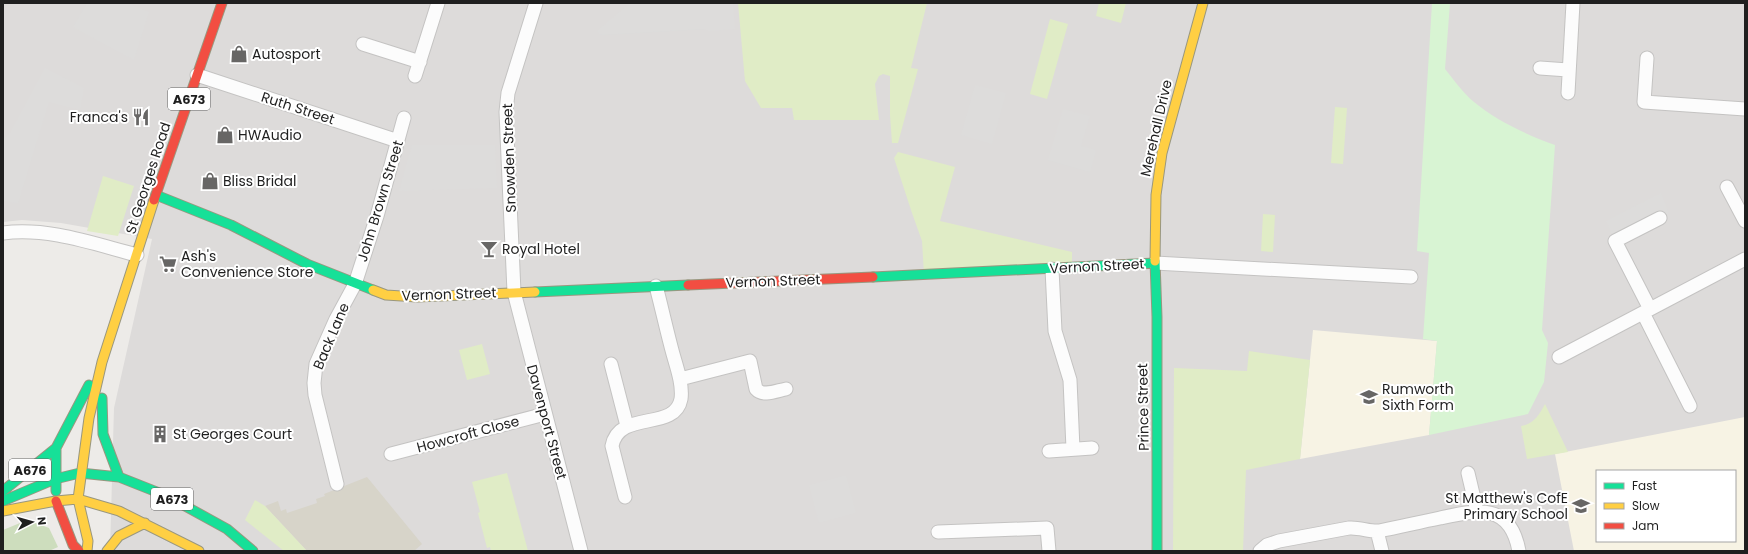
<svg xmlns="http://www.w3.org/2000/svg" width="1748" height="554" font-family="Poppins,sans-serif">
	<style>
		.residential { fill: #dddbda; fill-rule: evenodd }
		.education { fill: #f7f3e4; fill-rule: evenodd }
		.construction { fill: #d7d4c9 }
		.grass { fill: #e0ecc6 }
		.forest { fill: #cdddbd }
		.park { fill: #d8f4d3 }
		.parking { fill: #dddcdb }
		.lines { fill: none; stroke-linecap: round; stroke-linejoin: round }
		.street-casing { stroke: #c4c3c2; stroke-width: 15 }
		.fast-casing { stroke: #99977f; stroke-width: 11 }
		.slow-casing { stroke: #99977f; stroke-width: 11 }
		.jam-casing { stroke: #99977f; stroke-width: 11 }
		.street { stroke: #fcfcfc; stroke-width: 13 }
		.fast { stroke: #16e098; stroke-width: 9 }
		.slow { stroke: #ffcf43; stroke-width: 9 }
		.jam { stroke: #f24e42; stroke-width: 9 }
		.labels { text-anchor: middle; dominant-baseline: central; stroke-width: 4; stroke-linejoin: round; paint-order: stroke }
		.shield { fill: #fff; stroke: #626262; stroke-width: 1 }
		.shield-label { font-size: 13px; font-weight: bold; fill: #1f1f1f }
		.poi-label { font-size: 14px; fill: #1f1f1f; stroke: #fff; text-anchor: start }
		.street-label { font-size: 14px; fill: #1f1f1f; stroke: #fff }
	</style>
	<rect width="100%" height="100%" fill="#edebe8"/>
	<!-- residential -->
	<path class="residential" d="M 3,3 L 1745,3 L 1745,551 L 110,551 L 114,408 L 152,239 L 61,223 L 22,220 L 3,222 ZM 1597,471 L 1735,471 L 1735,541 L 1597,541 Z"/>
	<!-- education -->
	<path class="education" d="M 1313,330 L 1437,341 L 1429,435 L 1300,459 Z
		M 1745,417 L 1745,551 L 1574,551 L 1555,454 ZM 1597,471 L 1735,471 L 1735,541 L 1597,541 Z"/>
	<!-- construction -->
	<path class="construction" d="M 367,477 L 422,544 L 414,551 L 307,551 L 265,506 L 278,501 L 281,511 L 286,509 L 287,513 L 317,503 L 316,499 L 325,496 L 324,494 Z"/>
	<!-- grass -->
	<path class="grass" d="M 738,3 L 927,3 L 911,68 L 918,69 L 898,143 L 892,143 L 890,115 L 890,76 L 883,74 L 879,76 L 875,84 L 879,120 L 794,120 L 792,108 L 761,108 L 745,81 Z
		M 1099,3 L 1126,3 L 1121,23 L 1096,16 Z
		M 1050,19 L 1068,24 L 1047,99 L 1030,94 Z
		M 1335,107 L 1347,108 L 1343,164 L 1331,163 Z
		M 898,152 L 955,167 L 940,221 L 1072,252 L 1072,268 L 924,274 L 922,241 L 912,213 L 894,158 Z
		M 103,176 L 134,186 L 118,236 L 87,231 Z
		M 1263,214 L 1275,215 L 1273,252 L 1261,251 Z
		M 482,344 L 490,374 L 467,380 L 459,350 Z
		M 1249,351 L 1310,360 L 1300,459 L 1246,470 L 1243,551 L 1173,551 L 1174,368 L 1247,371 Z
		M 1545,404 L 1568,452 L 1527,459 L 1521,426 C 1534,424 1539,415 1545,404 Z
		M 507,473 L 528,551 L 491,551 L 490,547 L 487,548 L 478,513 L 480,512 L 472,482 Z
		M 255,500 L 265,506 L 307,551 L 284,551 L 245,520 Z"/>
	<!-- forest -->
	<path class="forest" d="M 20,523 L 36,523 L 49,528 L 58,547 L 49,551 L 3,551 L 3,530 Z"/>
	<!-- park -->
	<path class="park" d="M 1432,3 L 1450,3 L 1445,69 C 1454,80 1463,93 1474,102 C 1497,121 1527,135 1555,145 L 1542,330 L 1548,343 L 1544,382 L 1528,414 L 1429,435 L 1437,341 L 1423,339 L 1429,253 L 1417,251 Z"/>
	<!-- parking -->
	<path class="parking" d="M 87,3 L 126,3 L 149,12 L 134,60 L 73,27 Z
		M 630,3 L 733,3 L 735,29 L 709,31 L 705,29 L 600,35 L 597,31 Z
		M 45,68 L 84,88 L 80,110 L 49,102 L 18,203 L 3,201 L 3,139 L 10,133 Z
		M 975,85 L 1006,93 L 992,144 L 961,135 Z
		M 1063,109 L 1090,116 L 1081,146 L 1096,150 L 1090,172 L 1048,160 Z
		M 412,145 L 495,145 L 497,188 L 399,191 Z
		M 1661,193 L 1669,214 L 1615,241 L 1606,221 Z
		M 846,475 L 856,513 L 819,523 L 809,485 Z"/>
	<g class="lines">
		<!-- street casing -->
		<g class="street-casing">
			<path id="street" d="M 536,3 L 508,93 L 506,112 L 514,292 L 581,551
				M 363,44 L 420,62
				M 1647,58 L 1644,102 L 1745,109
				M 1540,68 L 1568,70
				M 197,75 L 398,141
				M 415,76 L 438,3
				M 1568,93 L 1573,3
				M 1727,187 L 1745,221
				M 3,233 C 48,227 94,244 137,255
				M 1155,263 L 1411,277
				M 1052,269 L 1055,331 L 1070,380 L 1073,449
				M 1650,309 L 1615,241 L 1660,218
				M 1643,313 L 1690,406
				M 1559,357 L 1745,259
				M 611,364 L 627,426
				M 680,379 L 750,361 L 756,389 C 763,397 776,391 786,389
				M 1049,451 L 1092,448
				M 391,454 L 545,414
				M 1468,473 L 1477,511
				M 337,484 L 315,395 L 314,383 L 316,364 L 336,319 L 355,284 L 377,216 L 404,118
				M 625,497 L 612,446 C 619,409 675,432 681,399 C 683,385 677,368 673,354 C 667,332 662,309 656,286
				M 1377,531 L 1382,551
				M 938,532 L 1047,528 L 1049,551
				M 1260,551 L 1267,545 L 1279,541 L 1349,528 C 1359,527 1370,532 1379,531 C 1399,527 1420,522 1440,518 C 1477,510 1510,502 1519,551"/>
		</g>
		<!-- fast casing -->
		<g class="fast-casing">
			<path id="fast" d="M 156,195 L 231,225 L 307,264 L 373,290
				M 1155,261 L 1157,317 L 1157,551
				M 873,277 L 1155,263
				M 535,292 L 688,285
				M 102,398 L 103,434 L 119,477
				M 3,491 L 56,448
				M 56,491 L 56,448 L 89,385
				M 3,501 L 55,479 L 80,473 L 119,477 L 167,496 L 227,529 L 253,551"/>
		</g>
		<!-- slow casing -->
		<g class="slow-casing">
			<path id="slow" d="M 1155,261 L 1156,195 L 1162,153 L 1203,3
				M 373,290 L 386,295 L 417,297 L 535,292
				M 78,499 L 88,541 L 87,551
				M 78,499 L 89,418 L 102,362 L 154,200
				M 3,511 L 56,501 L 78,499 L 119,511 L 199,551
				M 107,551 L 119,536 L 145,523"/>
		</g>
		<!-- jam casing -->
		<g class="jam-casing">
			<path id="jam" d="M 154,200 L 222,3
				M 688,285 L 873,277
				M 56,501 L 73,545 L 79,551"/>
		</g>
		<!-- street -->
		<use href="#street" class="street"/>
		<!-- fast -->
		<use href="#fast" class="fast"/>
		<!-- slow -->
		<use href="#slow" class="slow"/>
		<!-- jam -->
		<use href="#jam" class="jam"/>
	</g>
	<!-- icons -->
	<defs>
		<g id="shop-bare" transform="scale(1.38)"><path d="M-5-2.5h2.3a2.7 3.5 0 0 1 5.4 0H5L5.5 6h-11ZM-1.5-2.5h3a1.5 2.3 0 0 0-3 0Z" fill="#676665" stroke="#fff" stroke-width="2.5" paint-order="stroke"/></g>
		<g id="restaurant-bare" transform="scale(1.38)"><path d="M-5-6h1v4h1v-4h1v4h1v-4h1v5L-1.5 .5V6h-2V.5L-5-1ZM5-6V6H3V1.5H1.5Q1.5-4 5-6Z" fill="#676665" stroke="#fff" stroke-width="2.5" paint-order="stroke"/></g>
		<g id="bar-bare" transform="scale(1.38)"><path d="M-6-5H6L.8 .8V4.5H3.5V6h-7V4.5H-.8V.8Z" fill="#676665" stroke="#fff" stroke-width="2.5" paint-order="stroke"/></g>
		<g id="supermarket-bare" transform="scale(1.38)"><path d="M-6-5.5h2.5l.6 2H6L4.5 2H-2.5L-4.4-4H-6ZM-1.5 3.2a1.3 1.3 0 1 0 .1 0ZM3 3.2a1.3 1.3 0 1 0 .1 0Z" fill="#676665" stroke="#fff" stroke-width="2.5" paint-order="stroke"/></g>
		<g id="university-bare" transform="scale(1.38)"><path d="M0-5L7-2L0 1L-7-2ZM-4 1L0 2.5L4 1V4Q0 6-4 4Z" fill="#676665" stroke="#fff" stroke-width="2.5" paint-order="stroke"/></g>
		<g id="building-bare" transform="scale(1.38)"><path d="M-4-6H4V6H1V3H-1V6H-4ZM-2.5-4.3h1.7v1.8h-1.7ZM.8-4.3h1.7v1.8H.8ZM-2.5-1h1.7V.8h-1.7ZM.8-1h1.7V.8H.8Z" fill="#676665" stroke="#fff" stroke-width="2.5" paint-order="stroke"/></g>
		<g id="school-bare" transform="scale(1.38)"><path d="M0-5L7-2L0 1L-7-2ZM-4 1L0 2.5L4 1V4Q0 6-4 4Z" fill="#676665" stroke="#fff" stroke-width="2.5" paint-order="stroke"/></g>
	</defs>
	<g fill-rule="evenodd">
		<use href="#shop-bare" x="239" y="54"/>
		<use href="#restaurant-bare" x="141" y="117"/>
		<use href="#shop-bare" x="225" y="135"/>
		<use href="#shop-bare" x="210" y="181"/>
		<use href="#bar-bare" x="489" y="249"/>
		<use href="#supermarket-bare" x="168" y="264"/>
		<use href="#university-bare" x="1369" y="397"/>
		<use href="#building-bare" x="160" y="434"/>
		<use href="#school-bare" x="1581" y="506"/>
	</g>
	<g class="labels">
		<!-- shield labels -->
		<g class="shield">
			<rect x="168" y="88" width="42" height="22" rx="3"/>
			<rect x="9" y="459" width="42" height="22" rx="3"/>
			<rect x="151" y="488" width="42" height="22" rx="3"/>
		</g>
		<g class="shield-label">
			<text x="189" y="99">A673</text>
			<text x="30" y="470">A676</text>
			<text x="172" y="499">A673</text>
		</g>
		<!-- poi labels -->
		<g class="poi-label">
			<text x="252" y="54">Autosport</text>
			<text x="128" y="117" text-anchor="end">Franca's</text>
			<text x="238" y="135">HWAudio</text>
			<text x="223" y="181">Bliss Bridal</text>
			<text x="502" y="249">Royal Hotel</text>
			<text x="181" y="256">Ash's<tspan x="181" dy="16">Convenience Store</tspan></text>
			<text x="1382" y="389">Rumworth<tspan x="1382" dy="16">Sixth Form</tspan></text>
			<text x="173" y="434">St Georges Court</text>
			<text x="1568" y="498" text-anchor="end">St Matthew's CofE<tspan x="1568" dy="16">Primary School</tspan></text>
		</g>
		<!-- street labels -->
		<g class="street-label">
			<text transform="translate(298 108) rotate(18)">Ruth Street</text>
			<text transform="translate(1156 128) rotate(-77)">Merehall Drive</text>
			<text transform="translate(509 158) rotate(-92)">Snowden Street</text>
			<text transform="translate(148 178) rotate(-72)">St Georges Road</text>
			<text transform="translate(380 201) rotate(-73)">John Brown Street</text>
			<text transform="translate(1097 266) rotate(-3)">Vernon Street</text>
			<text transform="translate(773 281) rotate(-2)">Vernon Street</text>
			<text transform="translate(449 294) rotate(-2)">Vernon Street</text>
			<text transform="translate(331 336) rotate(-67)">Back Lane</text>
			<text transform="translate(1143 407) rotate(-91)">Prince Street</text>
			<text transform="translate(547 422) rotate(75)">Davenport Street</text>
			<text transform="translate(468 434) rotate(-15)">Howcroft Close</text>
		</g>
	</g>
	<!-- border -->
	<rect width="1748" height="554" fill="none" stroke="#1f1f1f" stroke-width="8"/>
	<!-- legend -->
	<rect x="1596" y="470" width="140" height="72" fill="#ffffff" stroke="#a5a5a5"/>
	<rect x="1604" y="483" width="20" height="6" fill="#16e098" stroke="#a5a5a5"/>
	<text x="1632" y="490" font-size="12" fill="#1f1f1f">Fast</text>
	<rect x="1604" y="503" width="20" height="6" fill="#ffcf43" stroke="#a5a5a5"/>
	<text x="1632" y="510" font-size="12" fill="#1f1f1f">Slow</text>
	<rect x="1604" y="523" width="20" height="6" fill="#f24e42" stroke="#a5a5a5"/>
	<text x="1632" y="530" font-size="12" fill="#1f1f1f">Jam</text>
	<!-- north arrow -->
	<g transform="translate(32 522) rotate(84)" stroke="#ffffff" stroke-width="3" paint-order="stroke">
	<path d="M0-3L7 15L0 10L-7 15Z" fill="#1f1f1f"/>
	<text y="-6" font-size="11" font-weight="bold" text-anchor="middle" fill="#1f1f1f">N</text>
	</g>
</svg>
